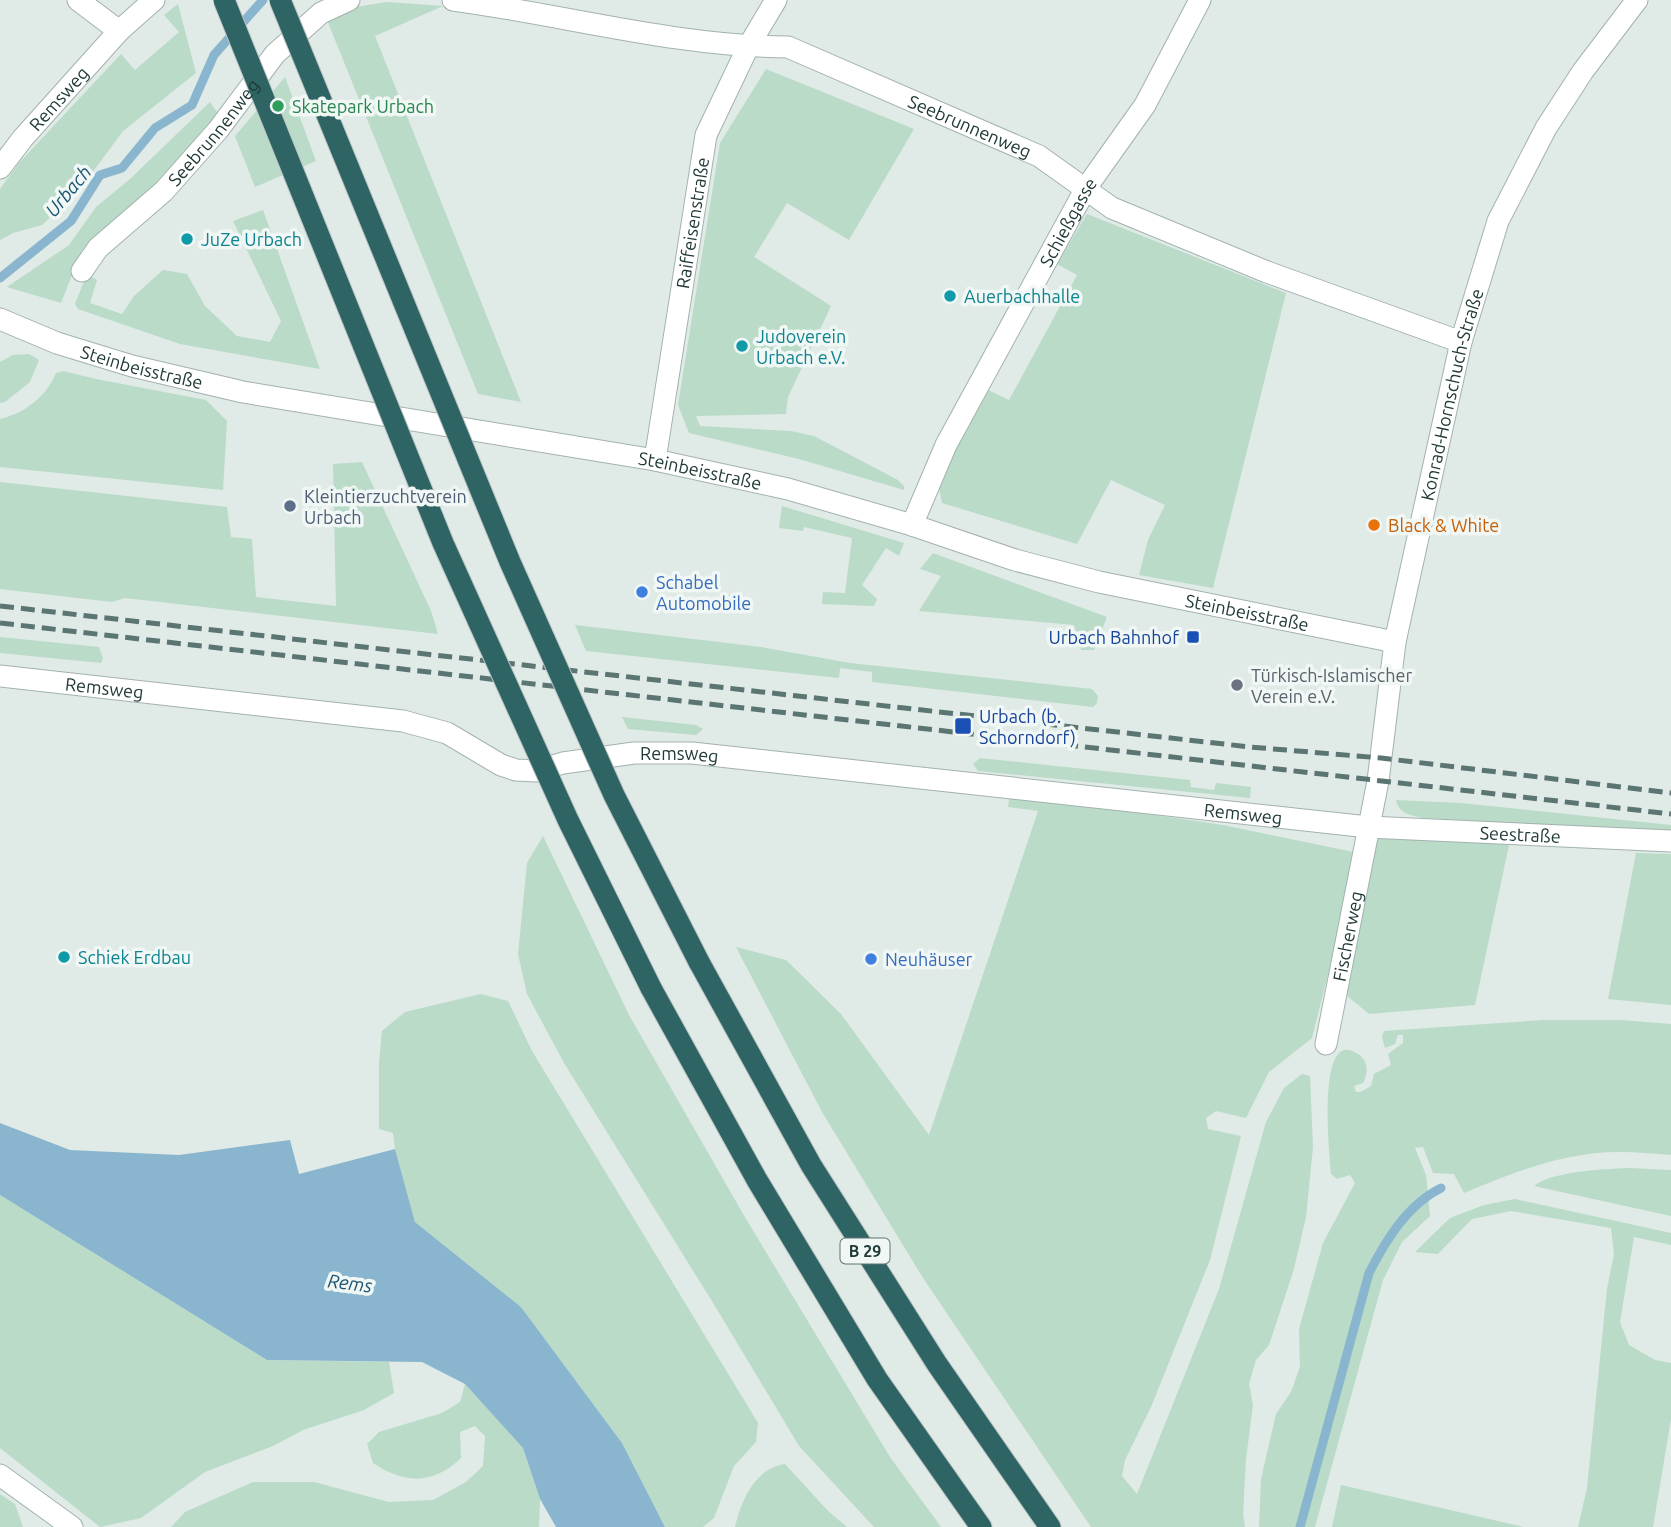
<svg xmlns="http://www.w3.org/2000/svg" width="1671" height="1527" font-family="Ubuntu,sans-serif">
	<style>
		.green { fill: #b9dbc8 }
		.water { fill: #89b6ce }
		.lines { fill: none; stroke-linecap: round; stroke-linejoin: round }
		.stream { stroke: #89b6ce; stroke-width: 9 }
		.street-casing { stroke: #a3b2af; stroke-width: 23 }
		.highway-casing { stroke: #bcc4c3; stroke-width: 23 }
		.street { stroke: #fff; stroke-width: 21 }
		.highway { stroke: #2e6564; stroke-width: 21 }
		.rail { stroke: #5b7573; stroke-width: 5; stroke-dasharray: 14 7; stroke-linecap: butt }
		.highway-bridge-casing { stroke: #bcc4c3; stroke-width: 23; stroke-linecap: butt }
		.highway-bridge { stroke: #2e6564; stroke-width: 21 }
		.leisure-dot { fill: #2e9e5b; stroke: #f0f7f5; stroke-width: 2.5 }
		.culture-dot { fill: #0f9aa8; stroke: #f0f7f5; stroke-width: 2.5 }
		.service-dot { fill: #5c6f8a; stroke: #f0f7f5; stroke-width: 2.5 }
		.food-dot { fill: #e8710a; stroke: #f0f7f5; stroke-width: 2.5 }
		.shop-dot { fill: #3f7fe0; stroke: #f0f7f5; stroke-width: 2.5 }
		.transit-dot { fill: #1a4fb4; stroke: #f0f7f5; stroke-width: 2.5 }
		.worship-dot { fill: #6b7280; stroke: #f0f7f5; stroke-width: 2.5 }
		.labels { text-anchor: middle; dominant-baseline: central; stroke-width: 7; stroke-linejoin: round; paint-order: stroke }
		.shield { fill: #f0f7f5; stroke: #5f7371; stroke-width: 2 }
		.shield-label { font-size: 16px; font-weight: bold; fill: #213a38 }
		.street-label { font-size: 18px; fill: #213a38; stroke: #f0f7f5 }
		.leisure-label { font-size: 18px; fill: #27864d; stroke: #f0f7f5; text-anchor: start }
		.culture-label { font-size: 18px; fill: #0d838f; stroke: #f0f7f5; text-anchor: start }
		.service-label { font-size: 18px; fill: #4e5e75; stroke: #f0f7f5; text-anchor: start }
		.food-label { font-size: 18px; fill: #c56008; stroke: #f0f7f5; text-anchor: start }
		.shop-label { font-size: 18px; fill: #366cbe; stroke: #f0f7f5; text-anchor: start }
		.transit-label { font-size: 18px; fill: #164399; stroke: #f0f7f5; text-anchor: end }
		.worship-label { font-size: 18px; fill: #5b616d; stroke: #f0f7f5; text-anchor: start }
		.water-label { font-size: 19px; font-style: italic; fill: #1e5573; stroke: #f0f7f5 }
	</style>
	<rect width="100%" height="100%" fill="#e0eae7"/>
	<!-- green -->
	<path class="green" d="M 387,2 L 443,6 L 375,36 L 521,402 L 478,394 L 327,20 L 349,8 Z
		M 178,4 L 196,73 L 123,131 L 78,192 L 42,225 L 13,233 L 0,240 L 0,189 L 18,164 L 121,54 L 135,70 L 179,32 L 164,15 Z
		M 766,69 L 914,129 L 849,240 L 787,203 L 754,257 L 831,306 L 788,397 L 786,414 L 696,416 L 700,426 L 791,431 L 814,436 L 898,480 L 904,486 L 904,490 L 799,459 L 689,433 L 678,405 L 720,143 Z
		M 285,77 L 316,161 L 255,187 L 235,136 Z
		M 210,102 L 219,115 L 168,175 L 82,250 L 61,303 L 7,287 L 69,245 L 96,207 L 130,179 Z
		M 263,210 L 320,369 L 180,344 L 78,309 L 75,304 L 87,274 L 97,280 L 90,303 L 122,314 L 134,296 L 163,270 L 187,274 L 205,306 L 237,336 L 270,342 L 281,321 L 233,221 Z
		M 1087,214 L 1286,293 L 1213,588 L 1139,575 L 1148,540 L 1165,505 L 1111,480 L 1077,544 L 942,503 L 939,488 L 940,479 L 988,390 L 1009,400 L 1077,275 L 1057,264 Z
		M 29,354 L 39,360 L 30,382 L 5,402 L 0,403 L 0,362 L 13,355 Z
		M 63,371 L 96,379 L 206,400 L 227,421 L 223,490 L 0,467 L 0,419 C 25,413 46,397 56,373 Z
		M 362,462 L 431,611 L 438,634 L 125,598 L 112,602 L 0,589 L 0,482 L 227,507 L 231,537 L 252,539 L 256,597 L 336,606 L 333,464 Z
		M 782,506 L 904,543 L 899,556 L 886,548 L 862,585 L 877,599 L 874,606 L 822,604 L 823,592 L 845,593 L 852,538 L 804,527 L 803,531 L 779,528 Z
		M 933,553 L 1107,617 L 1094,650 L 1081,650 L 1074,625 L 919,611 L 941,576 L 920,569 Z
		M 575,625 L 761,647 L 850,663 L 1092,689 L 1098,696 L 1097,703 L 1093,707 L 872,682 L 872,672 L 840,668 L 839,678 L 586,651 Z
		M 0,637 L 99,647 L 103,658 L 101,663 L 0,653 Z
		M 622,717 L 696,725 L 703,729 L 696,735 L 628,729 Z
		M 980,758 L 1190,780 L 1191,787 L 1214,790 L 1216,783 L 1251,787 L 1250,798 L 978,771 L 973,764 Z
		M 1010,794 L 1223,825 L 1368,855 L 1371,839 L 1434,839 L 1509,845 L 1475,1005 L 1369,1014 L 1346,995 L 1339,930 L 1312,1038 L 1269,1072 L 1246,1118 L 1216,1111 L 1206,1118 L 1208,1129 L 1241,1136 L 1210,1260 L 1151,1407 L 1125,1460 L 1122,1476 L 1137,1494 L 1219,1289 L 1266,1122 L 1284,1088 L 1302,1074 L 1310,1076 L 1313,1147 L 1306,1217 L 1294,1269 L 1269,1345 L 1256,1360 L 1249,1384 L 1253,1405 L 1246,1459 L 1243,1514 L 1245,1527 L 1091,1527 L 923,1278 L 822,1112 L 736,947 L 786,960 L 841,1014 L 929,1135 L 1038,811 L 1008,807 Z
		M 1396,800 L 1461,803 L 1671,825 L 1671,833 L 1425,818 C 1412,816 1399,814 1396,800 Z
		M 543,836 L 629,1015 L 746,1219 L 890,1457 L 941,1527 L 874,1527 L 799,1446 L 715,1306 L 564,1063 L 527,994 L 518,954 L 527,863 Z
		M 1636,853 L 1671,854 L 1671,1005 L 1608,999 Z
		M 481,994 L 508,1001 L 532,1051 L 758,1423 L 756,1442 L 734,1466 L 714,1518 L 703,1527 L 665,1527 L 622,1443 L 521,1307 L 415,1222 L 395,1149 L 393,1133 L 379,1129 L 379,1062 L 382,1031 L 405,1012 Z
		M 1543,1020 L 1622,1020 L 1671,1024 L 1671,1155 C 1655,1154 1638,1152 1622,1152 C 1567,1151 1514,1172 1464,1193 L 1454,1174 L 1433,1173 L 1423,1147 L 1415,1148 L 1426,1175 L 1430,1216 L 1402,1242 L 1383,1280 L 1315,1527 L 1259,1527 L 1261,1479 L 1276,1414 L 1291,1392 L 1300,1367 L 1299,1329 L 1323,1243 L 1355,1183 L 1350,1175 L 1337,1179 L 1331,1174 C 1330,1159 1315,1024 1358,1054 C 1369,1061 1368,1074 1363,1083 L 1354,1086 L 1356,1092 L 1361,1092 L 1371,1086 L 1374,1074 L 1391,1065 L 1388,1054 L 1403,1043 L 1403,1035 L 1398,1035 L 1395,1044 L 1385,1048 L 1382,1037 L 1384,1031 Z
		M 1629,1168 L 1671,1170 L 1671,1216 L 1534,1186 C 1552,1171 1605,1169 1629,1168 Z
		M 0,1195 L 267,1360 L 389,1362 L 394,1393 L 364,1410 L 303,1430 L 273,1446 L 205,1472 L 141,1518 L 100,1527 L 0,1448 Z
		M 1515,1199 L 1671,1233 L 1671,1245 L 1634,1237 L 1620,1322 L 1629,1345 L 1655,1360 L 1671,1363 L 1671,1419 L 1653,1527 L 1578,1527 L 1587,1488 L 1607,1289 L 1614,1254 L 1611,1228 L 1511,1211 L 1472,1219 L 1438,1254 L 1415,1252 L 1450,1218 L 1484,1205 Z
		M 465,1384 L 523,1448 L 540,1499 L 539,1527 L 171,1527 L 185,1512 L 253,1482 L 314,1482 L 389,1502 L 433,1500 L 466,1482 L 483,1466 L 485,1436 L 475,1426 L 460,1432 L 461,1458 C 433,1485 404,1484 373,1463 L 367,1444 L 379,1432 L 442,1413 L 460,1402 Z
		M 785,1464 L 828,1511 L 847,1527 L 735,1527 C 741,1501 755,1468 785,1464 Z
		M 1341,1485 L 1524,1527 L 1332,1527 Z
		M 0,1494 L 15,1504 L 23,1527 L 0,1527 Z"/>
	<!-- water -->
	<path class="water" d="M 0,1123 L 70,1150 L 179,1155 L 290,1140 L 299,1174 L 395,1149 L 415,1222 L 521,1307 L 622,1443 L 665,1527 L 556,1527 L 540,1499 L 523,1448 L 465,1384 L 422,1362 L 267,1360 L 0,1195 Z"/>
	<g class="lines">
		<!-- stream -->
		<path class="stream" d="M 0,278 L 71,221 L 100,175 L 122,168 L 155,128 L 192,105 L 214,55 L 263,0
			M 1300,1527 L 1369,1273 C 1386,1240 1407,1205 1441,1188"/>
		<!-- street casing -->
		<g class="street-casing">
			<g id="street">
				<path d="M 78,0 L 119,31"/>
				<path id="s1" d="M 453,0 C 565,15 674,46 788,47 L 1039,156 L 1112,208 L 1267,272 L 1461,342"/>
				<path id="s2" d="M 0,168 L 23,138 L 119,31 L 154,0"/>
				<path id="s3" d="M 82,271 L 98,248 L 164,191 L 218,130 L 275,54 L 321,13 L 349,0"/>
				<path id="s4" d="M 0,319 L 57,343 L 132,366 L 243,392 L 655,460 L 788,489 L 912,525 L 1015,560 L 1099,582 L 1395,642"/>
				<path id="s5" d="M 655,460 L 706,135 L 748,47 L 776,0"/>
				<path id="s6" d="M 912,525 L 946,445 L 1086,188 L 1145,105 L 1200,0"/>
				<path id="s7" d="M 0,676 L 403,721 L 447,733 L 501,765 L 516,770 L 536,771 L 563,763 L 634,753 L 692,753 L 1368,827 L 1671,841"/>
				<path id="s8" d="M 1326,1044 L 1378,781 L 1395,642 L 1461,342 L 1498,221 L 1546,128 L 1583,71 L 1637,0"/>
				<path d="M 0,1475 L 72,1527"/>
			</g>
		</g>
		<!-- highway casing -->
		<g class="highway-casing">
			<path id="highway" d="M 699,962 L 811,1165 L 937,1364 L 1050,1527
				M 651,988 L 757,1180 L 877,1379 L 981,1527"/>
		</g>
		<!-- street -->
		<use href="#street" class="street"/>
		<!-- highway -->
		<use href="#highway" class="highway"/>
		<!-- rail -->
		<path class="rail" d="M 0,606 L 1250,747 L 1381,758 L 1671,793
			M 0,623 L 1671,814"/>
		<!-- highway-bridge casing -->
		<g class="highway-bridge-casing">
			<path id="highway-bridge" d="M 224,0 L 443,543 L 568,820 L 651,988
				M 280,0 L 510,562 L 614,795 L 699,962"/>
		</g>
		<!-- highway-bridge -->
		<use href="#highway-bridge" class="highway-bridge"/>
	</g>
	<!-- markers -->
	<circle class="leisure-dot" cx="278" cy="106" r="7"/>
	<g class="culture-dot">
		<circle cx="187" cy="239" r="7"/>
		<circle cx="950" cy="296" r="7"/>
		<circle cx="742" cy="346" r="7"/>
		<circle cx="64" cy="957" r="7"/>
	</g>
	<circle class="service-dot" cx="290" cy="506" r="7"/>
	<circle class="food-dot" cx="1374" cy="525" r="7"/>
	<g class="shop-dot">
		<circle cx="642" cy="592" r="7"/>
		<circle cx="871" cy="959" r="7"/>
	</g>
	<g class="transit-dot">
		<rect x="1186" y="630" width="14" height="14" rx="3.5"/>
		<rect x="954" y="717" width="18" height="18" rx="3.5"/>
	</g>
	<circle class="worship-dot" cx="1237" cy="685" r="7"/>
	<g class="labels">
		<!-- shield labels -->
		<rect class="shield" x="840.5" y="1238.5" width="49" height="25" rx="5"/>
		<g class="shield-label">
			<text x="865" y="1251">B 29</text>
		</g>
		<!-- street labels -->
		<g class="street-label">
			<text stroke="none"><textPath href="#s2" startOffset="91">Remsweg</textPath></text>
			<text stroke="none"><textPath href="#s1" startOffset="537">Seebrunnenweg</textPath></text>
			<text stroke="none"><textPath href="#s3" startOffset="192">Seebrunnenweg</textPath></text>
			<text stroke="none"><textPath href="#s5" startOffset="240">Raiffeisenstraße</textPath></text>
			<text stroke="none"><textPath href="#s6" startOffset="341">Schießgasse</textPath></text>
			<text stroke="none"><textPath href="#s4" startOffset="150">Steinbeisstraße</textPath></text>
			<text stroke="none"><textPath href="#s8" startOffset="662">Konrad-Hornschuch-Straße</textPath></text>
			<text stroke="none"><textPath href="#s4" startOffset="718">Steinbeisstraße</textPath></text>
			<text stroke="none"><textPath href="#s4" startOffset="1284">Steinbeisstraße</textPath></text>
			<text stroke="none"><textPath href="#s7" startOffset="105">Remsweg</textPath></text>
			<text stroke="none"><textPath href="#s7" startOffset="695">Remsweg</textPath></text>
			<text stroke="none"><textPath href="#s7" startOffset="1262">Remsweg</textPath></text>
			<text stroke="none"><textPath href="#s7" startOffset="1540">Seestraße</textPath></text>
			<text stroke="none"><textPath href="#s8" startOffset="110">Fischerweg</textPath></text>
		</g>
		<!-- leisure labels -->
		<g class="leisure-label">
			<text x="292" y="106">Skatepark Urbach</text>
		</g>
		<!-- culture labels -->
		<g class="culture-label">
			<text x="201" y="239">JuZe Urbach</text>
			<text x="964" y="296">Auerbachhalle</text>
			<text x="756" y="336">Judoverein<tspan x="756" dy="21">Urbach e.V.</tspan></text>
			<text x="78" y="957">Schiek Erdbau</text>
		</g>
		<!-- service labels -->
		<g class="service-label">
			<text x="304" y="496">Kleintierzuchtverein<tspan x="304" dy="21">Urbach</tspan></text>
		</g>
		<!-- food labels -->
		<g class="food-label">
			<text x="1388" y="525">Black &amp; White</text>
		</g>
		<!-- shop labels -->
		<g class="shop-label">
			<text x="656" y="582">Schabel<tspan x="656" dy="21">Automobile</tspan></text>
			<text x="885" y="959">Neuhäuser</text>
		</g>
		<!-- transit labels -->
		<g class="transit-label">
			<text x="1179" y="637">Urbach Bahnhof</text>
			<text x="979" y="716" text-anchor="start">Urbach (b.<tspan x="979" dy="21">Schorndorf)</tspan></text>
		</g>
		<!-- worship labels -->
		<g class="worship-label">
			<text x="1251" y="675">Türkisch-Islamischer<tspan x="1251" dy="21">Verein e.V.</tspan></text>
		</g>
		<!-- water labels -->
		<g class="water-label">
			<text transform="translate(68 191) rotate(-50)">Urbach</text>
			<text transform="translate(350 1283) rotate(7)">Rems</text>
		</g>
	</g>
</svg>
